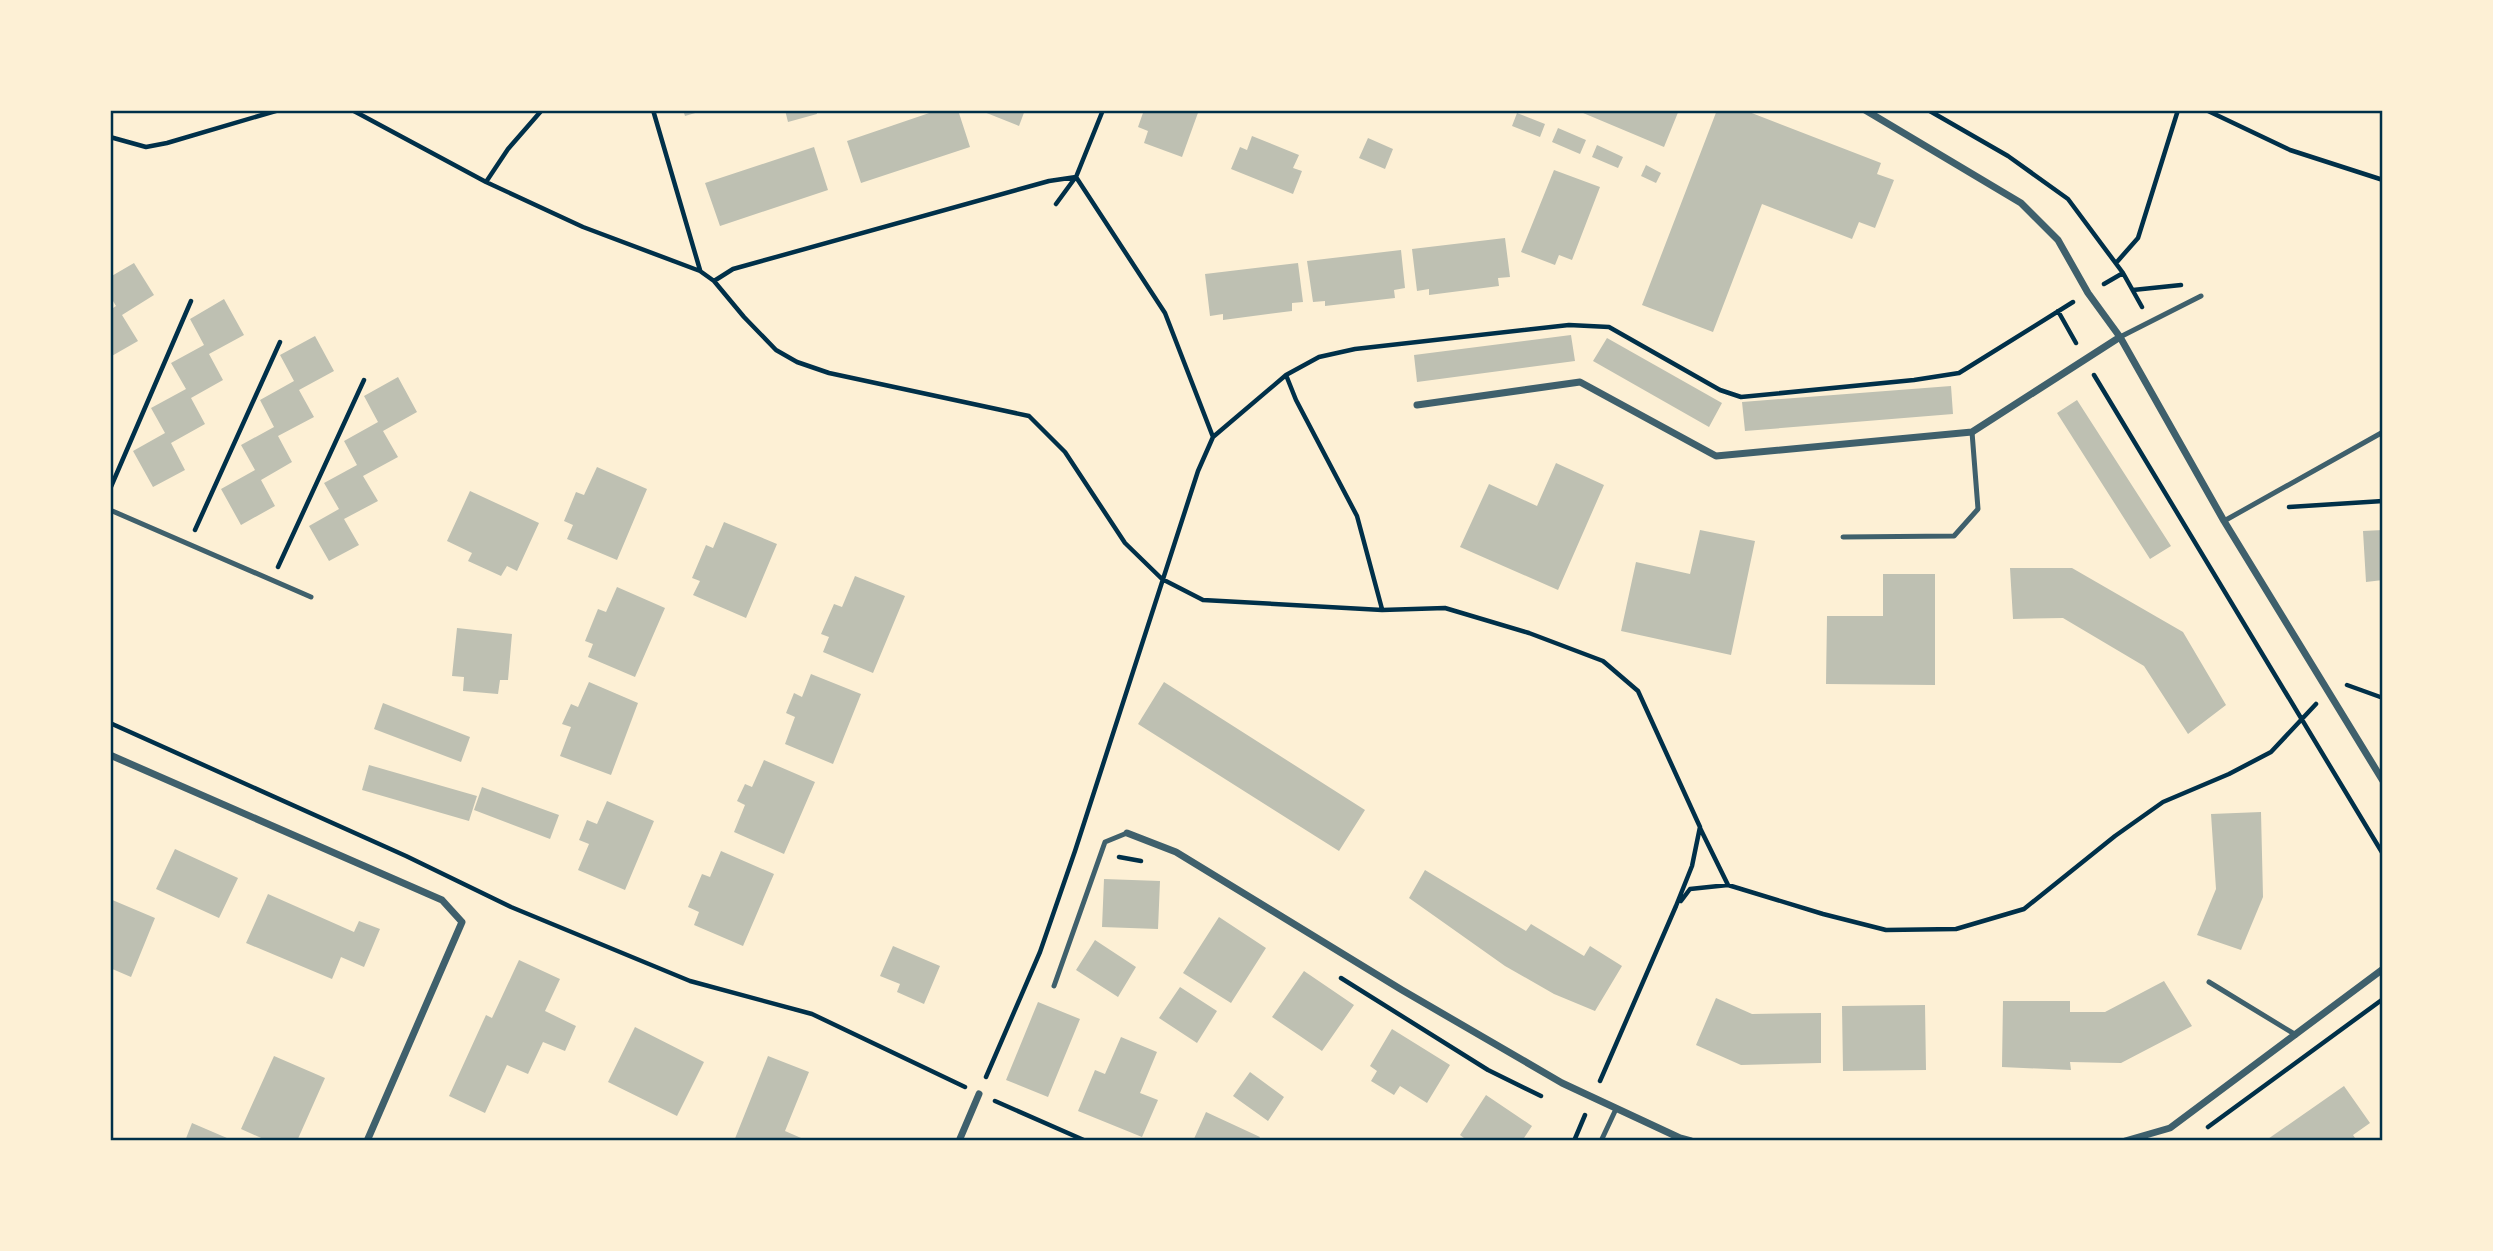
<svg xmlns="http://www.w3.org/2000/svg" width="2493" height="1251" font-family="'Fira Sans Condensed',sans-serif">
	<style>
		.building { fill: #bec0b2 }
		.lines { fill: none; stroke-linecap: round; stroke-linejoin: round }
		.path { stroke: #003049; stroke-width: 4.5 }
		.service { stroke: #3f606c; stroke-width: 5 }
		.minor { stroke: #3f606c; stroke-width: 7 }
		.neatline { fill: none; stroke: #003049; stroke-width: 2.5 }
	</style>
	<rect width="100%" height="100%" fill="#fdf0d5"/>
	<!-- building -->
	<path class="building" d="M 683,110 L 702,110 L 702,111 L 685,116 Z
		M 785,110 L 816,110 L 817,114 L 788,122 Z
		M 938,110 L 958,110 L 970,147 L 861,183 L 847,141 Z
		M 979,110 L 1025,110 L 1019,126 Z
		M 1144,110 L 1199,110 L 1182,157 L 1144,143 L 1148,131 L 1138,127 Z
		M 1576,110 L 1679,110 L 1664,147 Z
		M 1717,110 L 1744,110 L 1881,163 L 1877,174 L 1894,180 L 1875,228 L 1859,222 L 1852,239 L 1762,204 L 1713,332 L 1642,305 Z
		M 1517,113 L 1545,124 L 1540,137 L 1512,126 Z
		M 1558,128 L 1586,140 L 1580,154 L 1552,142 Z
		M 1252,136 L 1299,155 L 1293,168 L 1302,171 L 1293,194 L 1231,169 L 1240,147 L 1247,150 Z
		M 1368,138 L 1393,149 L 1385,169 L 1359,158 Z
		M 1597,145 L 1623,157 L 1618,168 L 1592,157 Z
		M 814,147 L 828,190 L 720,226 L 705,183 Z
		M 1646,165 L 1661,173 L 1656,183 L 1641,176 Z
		M 1554,170 L 1600,187 L 1572,260 L 1559,255 L 1555,265 L 1521,252 Z
		M 1505,238 L 1510,277 L 1498,278 L 1499,286 L 1429,295 L 1429,289 L 1417,291 L 1412,249 Z
		M 1401,250 L 1405,288 L 1394,290 L 1395,298 L 1325,306 L 1325,301 L 1313,302 L 1307,261 Z
		M 134,263 L 154,295 L 122,315 L 138,341 L 110,357 L 110,310 L 116,306 L 110,296 L 110,277 Z
		M 1298,263 L 1303,302 L 1292,303 L 1292,311 L 1223,320 L 1223,314 L 1210,316 L 1205,274 Z
		M 224,299 L 244,335 L 209,354 L 223,380 L 191,398 L 205,424 L 171,443 L 185,470 L 153,487 L 133,451 L 165,433 L 151,408 L 186,389 L 171,363 L 204,345 L 190,319 Z
		M 1571,335 L 1575,361 L 1417,382 L 1414,355 Z
		M 315,336 L 334,371 L 299,390 L 314,417 L 278,436 L 292,462 L 261,480 L 275,506 L 241,525 L 221,489 L 255,470 L 241,445 L 274,427 L 260,400 L 294,381 L 280,355 Z
		M 1607,338 L 1722,403 L 1709,427 L 1593,361 Z
		M 398,377 L 417,412 L 383,431 L 398,457 L 363,476 L 378,501 L 344,519 L 359,545 L 329,561 L 309,526 L 339,509 L 324,483 L 357,465 L 344,441 L 378,422 L 364,396 Z
		M 1951,386 L 1953,414 L 1745,431 L 1742,402 Z
		M 2077,400 L 2171,546 L 2150,559 L 2057,413 Z
		M 1556,463 L 1604,485 L 1558,590 L 1460,547 L 1489,484 L 1537,506 Z
		M 597,467 L 647,489 L 617,560 L 567,539 L 573,525 L 564,521 L 576,492 L 584,495 Z
		M 470,491 L 539,523 L 517,571 L 507,566 L 501,576 L 468,561 L 472,553 L 447,541 Z
		M 724,522 L 777,544 L 746,618 L 693,595 L 700,581 L 692,578 L 706,545 L 713,548 Z
		M 1700,530 L 1755,541 L 1731,655 L 1621,631 L 1636,562 L 1690,574 Z
		M 2383,530 L 2383,580 L 2366,582 L 2363,531 Z
		M 2010,568 L 2072,568 L 2183,632 L 2226,705 L 2188,734 L 2144,666 L 2063,618 L 2013,619 Z
		M 1883,574 L 1935,574 L 1935,685 L 1826,684 L 1827,616 L 1883,616 Z
		M 855,576 L 905,596 L 873,673 L 823,652 L 829,637 L 821,634 L 834,604 L 842,607 Z
		M 617,587 L 665,608 L 635,677 L 588,657 L 593,644 L 585,641 L 598,609 L 606,612 Z
		M 457,628 L 512,634 L 508,680 L 500,680 L 498,694 L 463,691 L 464,677 L 452,676 Z
		M 811,674 L 861,694 L 833,764 L 785,744 L 795,717 L 786,713 L 794,693 L 802,697 Z
		M 589,682 L 638,703 L 611,775 L 560,756 L 571,727 L 562,724 L 571,704 L 578,707 Z
		M 1164,682 L 1365,810 L 1339,851 L 1138,724 Z
		M 383,703 L 470,737 L 461,762 L 374,729 Z
		M 764,760 L 815,782 L 784,854 L 734,832 L 745,805 L 737,801 L 745,784 L 752,787 Z
		M 369,765 L 477,796 L 469,821 L 362,790 Z
		M 482,787 L 559,815 L 550,839 L 474,810 Z
		M 607,801 L 654,821 L 625,890 L 578,870 L 589,844 L 579,840 L 587,820 L 597,824 Z
		M 2261,812 L 2263,897 L 2241,950 L 2197,935 L 2216,889 L 2211,814 Z
		M 175,849 L 238,878 L 219,918 L 156,889 Z
		M 721,851 L 774,874 L 743,946 L 694,925 L 699,912 L 688,907 L 702,874 L 710,877 Z
		M 1425,870 L 1526,931 L 1531,924 L 1584,956 L 1590,946 L 1622,966 L 1595,1011 L 1554,994 L 1505,966 L 1409,898 Z
		M 1104,879 L 1160,881 L 1158,929 L 1102,927 Z
		M 268,894 L 354,932 L 359,921 L 380,929 L 364,967 L 341,957 L 332,979 L 246,943 Z
		M 110,899 L 155,918 L 131,977 L 110,968 Z
		M 1219,917 L 1266,948 L 1231,1003 L 1183,973 Z
		M 1095,940 L 1136,967 L 1118,997 L 1076,970 Z
		M 893,946 L 940,966 L 924,1004 L 897,992 L 900,984 L 880,976 Z
		M 519,960 L 560,979 L 545,1011 L 576,1026 L 565,1051 L 543,1042 L 528,1074 L 507,1065 L 485,1113 L 449,1096 L 486,1015 L 492,1018 Z
		M 1304,971 L 1354,1005 L 1322,1051 L 1272,1017 Z
		M 2164,981 L 2192,1026 L 2121,1063 L 2070,1062 L 2071,1070 L 2002,1067 L 2003,1001 L 2070,1001 L 2070,1012 L 2105,1012 Z
		M 1180,987 L 1217,1011 L 1197,1043 L 1159,1018 Z
		M 1716,998 L 1752,1014 L 1821,1013 L 1821,1063 L 1741,1065 L 1696,1045 Z
		M 1038,1002 L 1080,1019 L 1048,1097 L 1006,1080 Z
		M 1925,1005 L 1926,1070 L 1843,1071 L 1842,1006 Z
		M 635,1027 L 704,1062 L 677,1116 L 608,1082 Z
		M 1392,1029 L 1450,1065 L 1427,1103 L 1400,1086 L 1394,1095 L 1371,1081 L 1377,1071 L 1370,1066 Z
		M 1121,1037 L 1157,1052 L 1140,1093 L 1158,1100 L 1142,1137 L 1078,1111 L 1095,1070 L 1105,1074 Z
		M 274,1056 L 325,1078 L 297,1141 L 268,1141 L 241,1129 Z
		M 768,1056 L 809,1072 L 785,1131 L 808,1141 L 734,1141 Z
		M 1250,1072 L 1284,1097 L 1268,1121 L 1233,1096 Z
		M 2344,1086 L 2370,1123 L 2353,1135 L 2357,1141 L 2265,1141 Z
		M 1486,1095 L 1532,1126 L 1522,1141 L 1468,1141 L 1460,1135 Z
		M 1206,1112 L 1260,1137 L 1258,1141 L 1193,1141 Z
		M 192,1123 L 227,1138 L 226,1141 L 185,1141 Z"/>
	<g class="lines">
		<!-- path -->
		<path class="path" d="M 352,110 L 486,182 L 583,227 L 700,271 L 714,281 L 744,317 L 776,350 L 797,362 L 829,373 L 1029,416 L 1065,452 L 1125,543 L 1162,579 L 1203,600 L 1382,610 L 1445,608 L 1529,633 L 1603,661 L 1638,691 L 1700,827 L 1692,866 L 1676,906 L 1600,1081
			M 653,110 L 700,270
			M 1103,110 L 1076,177 L 1165,313 L 1213,437
			M 1928,110 L 2008,156 L 2068,199 L 2123,273 L 2142,307
			M 2206,110 L 2290,150 L 2383,180
			M 110,137 L 146,147 L 167,143 L 279,110
			M 486,182 L 508,149 L 542,110
			M 1056,204 L 1075,178
			M 2116,263 L 2138,238 L 2178,110
			M 714,281 L 733,269 L 1049,181 L 1076,177
			M 2104,284 L 2123,273
			M 2133,290 L 2181,285
			M 2058,311 L 2076,343
			M 1286,375 L 1296,400 L 1357,516 L 1382,609
			M 2094,375 L 2383,854
			M 110,489 L 191,301
			M 2289,507 L 2383,501
			M 195,530 L 280,342
			M 278,567 L 364,380
			M 2347,685 L 2383,698
			M 110,723 L 406,856 L 511,907 L 690,981 L 812,1014 L 965,1087
			M 1700,828 L 1728,885
			M 1119,857 L 1141,861
			M 1681,901 L 1690,889 L 1728,885 L 1823,914 L 1886,930 L 1956,929 L 2024,909 L 2115,836 L 2163,802 L 2229,774 L 2271,752 L 2316,704
			M 1341,978 L 1488,1070 L 1541,1096
			M 986,1077 L 1040,952 L 1075,851 L 1198,471 L 1213,437 L 1286,375 L 1319,357 L 1355,349 L 1569,325 L 1609,327 L 1720,390 L 1741,397 L 1914,380 L 1959,373 L 2073,302
			M 995,1101 L 1086,1141
			M 2208,1127 L 2383,999
			M 1574,1141 L 1585,1115"/>
		<!-- service -->
		<path class="service" d="M 2120,337 L 2201,296
			M 110,510 L 311,597
			M 2224,521 L 2383,432
			M 1843,537 L 1954,536 L 1978,509 L 1972,432
			M 2209,982 L 2296,1035
			M 1054,986 L 1105,842 L 1127,833
			M 1601,1141 L 1616,1109"/>
		<!-- minor -->
		<path class="minor" d="M 1865,110 L 2021,203 L 2058,240 L 2088,293 L 2120,337 L 2224,521 L 2383,781
			M 1417,405 L 1580,382 L 1716,456 L 1972,432 L 2120,337
			M 110,755 L 442,900 L 462,922 L 367,1141
			M 1127,833 L 1176,852 L 1402,990 L 1562,1083 L 1680,1138 L 1691,1141
			M 959,1141 L 979,1094
			M 2125,1141 L 2170,1128 L 2383,969"/>
	</g>
	<!-- border -->
	<rect width="2493" height="1251" fill="none" stroke="#fdf0d5" stroke-width="224"/>
	<rect x="112" y="112" width="2269" height="1027" class="neatline"/>
</svg>
